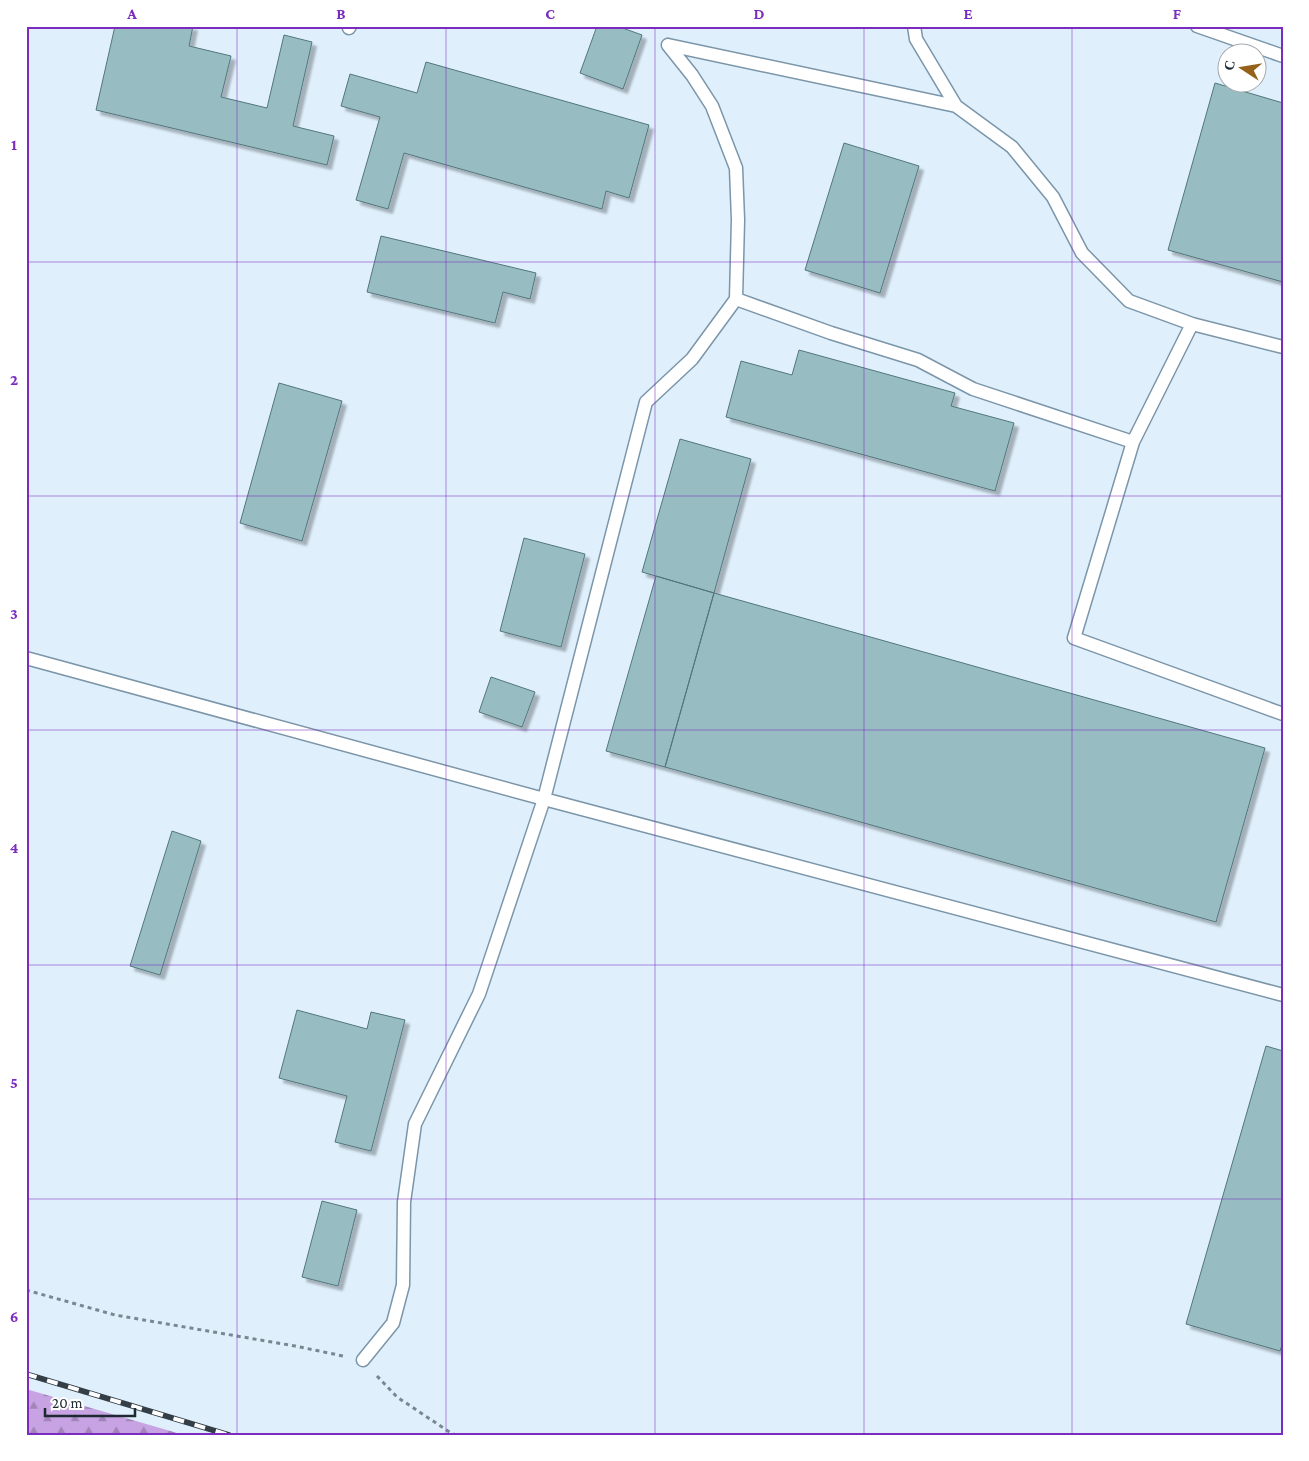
<svg xmlns="http://www.w3.org/2000/svg" width="1309" height="1461" font-family="'Crimson Pro',serif">
	<style>
		.forest { fill: url(#forest-firs) }
		.building { fill: #97bdc3; stroke: #52767b; filter: url(#shadow) }
		.lines { fill: none; stroke-linecap: round; stroke-linejoin: round }
		.lane-casing { stroke: #7b95a9; stroke-width: 15 }
		.path { stroke: #798790; stroke-width: 3; stroke-dasharray: 4 4; stroke-linecap: butt }
		.lane { stroke: #fff; stroke-width: 12 }
		.rail-casing { stroke: #333e46; stroke-width: 5.5 }
		.rail { stroke: #fff; stroke-width: 4; stroke-dasharray: 11; stroke-linecap: butt }
		.grid { fill: none; stroke: #7b2cbf; stroke-width: 1; stroke-opacity: 0.55 }
		.neatline { fill: none; stroke: #7b2cbf; stroke-width: 2 }
		.grid-label { font-size: 16px; text-anchor: middle; font-weight: bold; fill: #7b2cbf }
	</style>
	<defs>
		<pattern id="forest-firs" width="22" height="20" patternUnits="userSpaceOnUse" patternTransform="scale(1.25)"><rect width="22" height="20" fill="#c7a3e4"/><path d="M5 1l3.5 6h-7zM16 11l3.5 6h-7z" fill="#a185b9"/></pattern>
		<filter id="shadow"><feDropShadow dx="4.5" dy="4.5" stdDeviation="1" flood-color="#0004"/></filter>
	</defs>
	<rect width="100%" height="100%" fill="#dff0fc"/>
	<!-- forest -->
	<path class="forest" d="M 26,1389 L 184,1435 L 26,1435 Z"/>
	<!-- building -->
	<path class="building" d="M 115,26 L 193,26 L 189,46 L 231,56 L 221,97 L 267,108 L 284,35 L 312,42 L 293,126 L 334,136 L 327,165 L 96,110 Z
		M 597,26 L 617,26 L 642,35 L 623,89 L 580,73 Z
		M 426,62 L 649,125 L 629,198 L 606,191 L 602,209 L 404,153 L 388,209 L 356,200 L 380,117 L 341,106 L 350,74 L 417,93 Z
		M 1215,83 L 1283,103 L 1283,282 L 1168,250 Z
		M 844,143 L 919,166 L 880,293 L 805,270 Z
		M 381,236 L 536,273 L 530,299 L 503,292 L 495,323 L 367,292 Z
		M 799,350 L 955,393 L 951,406 L 1014,423 L 995,491 L 726,417 L 741,361 L 792,375 Z
		M 279,383 L 342,401 L 302,541 L 240,523 Z
		M 680,439 L 751,459 L 714,593 L 642,572 Z
		M 524,538 L 585,554 L 561,647 L 500,631 Z
		M 656,576 L 714,593 L 665,767 L 606,751 Z
		M 714,593 L 1265,748 L 1216,922 L 665,767 Z
		M 491,677 L 535,692 L 522,727 L 479,712 Z
		M 172,831 L 201,841 L 160,975 L 130,966 Z
		M 297,1010 L 367,1029 L 371,1012 L 405,1020 L 371,1151 L 335,1142 L 347,1096 L 279,1078 Z
		M 1266,1046 L 1283,1051 L 1283,1342 L 1280,1351 L 1186,1324 Z
		M 322,1201 L 357,1210 L 338,1286 L 302,1277 Z"/>
	<g class="lines">
		<!-- lane casing -->
		<g class="lane-casing">
			<path id="lane" d="M 914,26 L 916,39 L 956,106 L 1012,147 L 1053,197 L 1082,253 L 1129,301 L 1192,324
				M 1197,26 L 1283,56
				M 349,28 L 350,26
				M 668,45 L 692,75 L 712,106 L 736,168 L 738,220 L 736,299 L 831,333 L 918,360 L 973,389 L 1133,442
				M 668,45 L 956,106
				M 1283,347 L 1192,324 L 1133,442 L 1074,638 L 1283,714
				M 26,658 L 544,799 L 1283,995
				M 363,1360 L 393,1323 L 403,1285 L 404,1202 L 415,1124 L 479,994 L 544,799 L 646,402 L 692,359 L 736,299"/>
		</g>
		<!-- path -->
		<path class="path" d="M 26,1290 L 115,1315 L 295,1346 L 343,1356
			M 377,1376 L 397,1397 L 451,1433 L 456,1435"/>
		<!-- lane -->
		<use href="#lane" class="lane"/>
		<!-- rail casing -->
		<g class="rail-casing">
			<path id="rail" d="M 26,1374 L 229,1435"/>
		</g>
		<!-- rail -->
		<use href="#rail" class="rail"/>
	</g>
	<!-- grid -->
	<path class="grid" d="M 237,26 L 237,1435M 446,26 L 446,1435M 655,26 L 655,1435M 864,26 L 864,1435M 1072,26 L 1072,1435M 26,262 L 1283,262M 26,496 L 1283,496M 26,730 L 1283,730M 26,965 L 1283,965M 26,1199 L 1283,1199"/>
	<!-- border -->
	<rect width="1309" height="1461" fill="none" stroke="#ffffff" stroke-width="55"/>
	<!-- north arrow -->
	<g transform="translate(1242 68) rotate(282)"><circle r="24" fill="#ffffff" stroke="#a5a9ac"/>
	<path d="M0-4L9 19L0 12L-9 19Z" fill="#966118"/>
	<text y="-8" font-size="14" font-weight="bold" text-anchor="middle" fill="#1e2830">С</text>
	</g>
	<!-- scale -->
	<path d="M45 1408v8h90v-8" fill="none" stroke="#1e2830" stroke-width="2.5"/>
	<text x="52" y="1408" font-size="15" fill="#1e2830" stroke="#ffffff" stroke-width="4" paint-order="stroke">20 m</text>
	<rect x="28" y="28" width="1254" height="1406" class="neatline"/>
	<g class="grid-label">
		<text x="132" y="19">A</text>
		<text x="341" y="19">B</text>
		<text x="550" y="19">C</text>
		<text x="759" y="19">D</text>
		<text x="968" y="19">E</text>
		<text x="1177" y="19">F</text>
		<text x="14" y="150">1</text>
		<text x="14" y="385">2</text>
		<text x="14" y="619">3</text>
		<text x="14" y="853">4</text>
		<text x="14" y="1088">5</text>
		<text x="14" y="1322">6</text>
	</g>
</svg>
